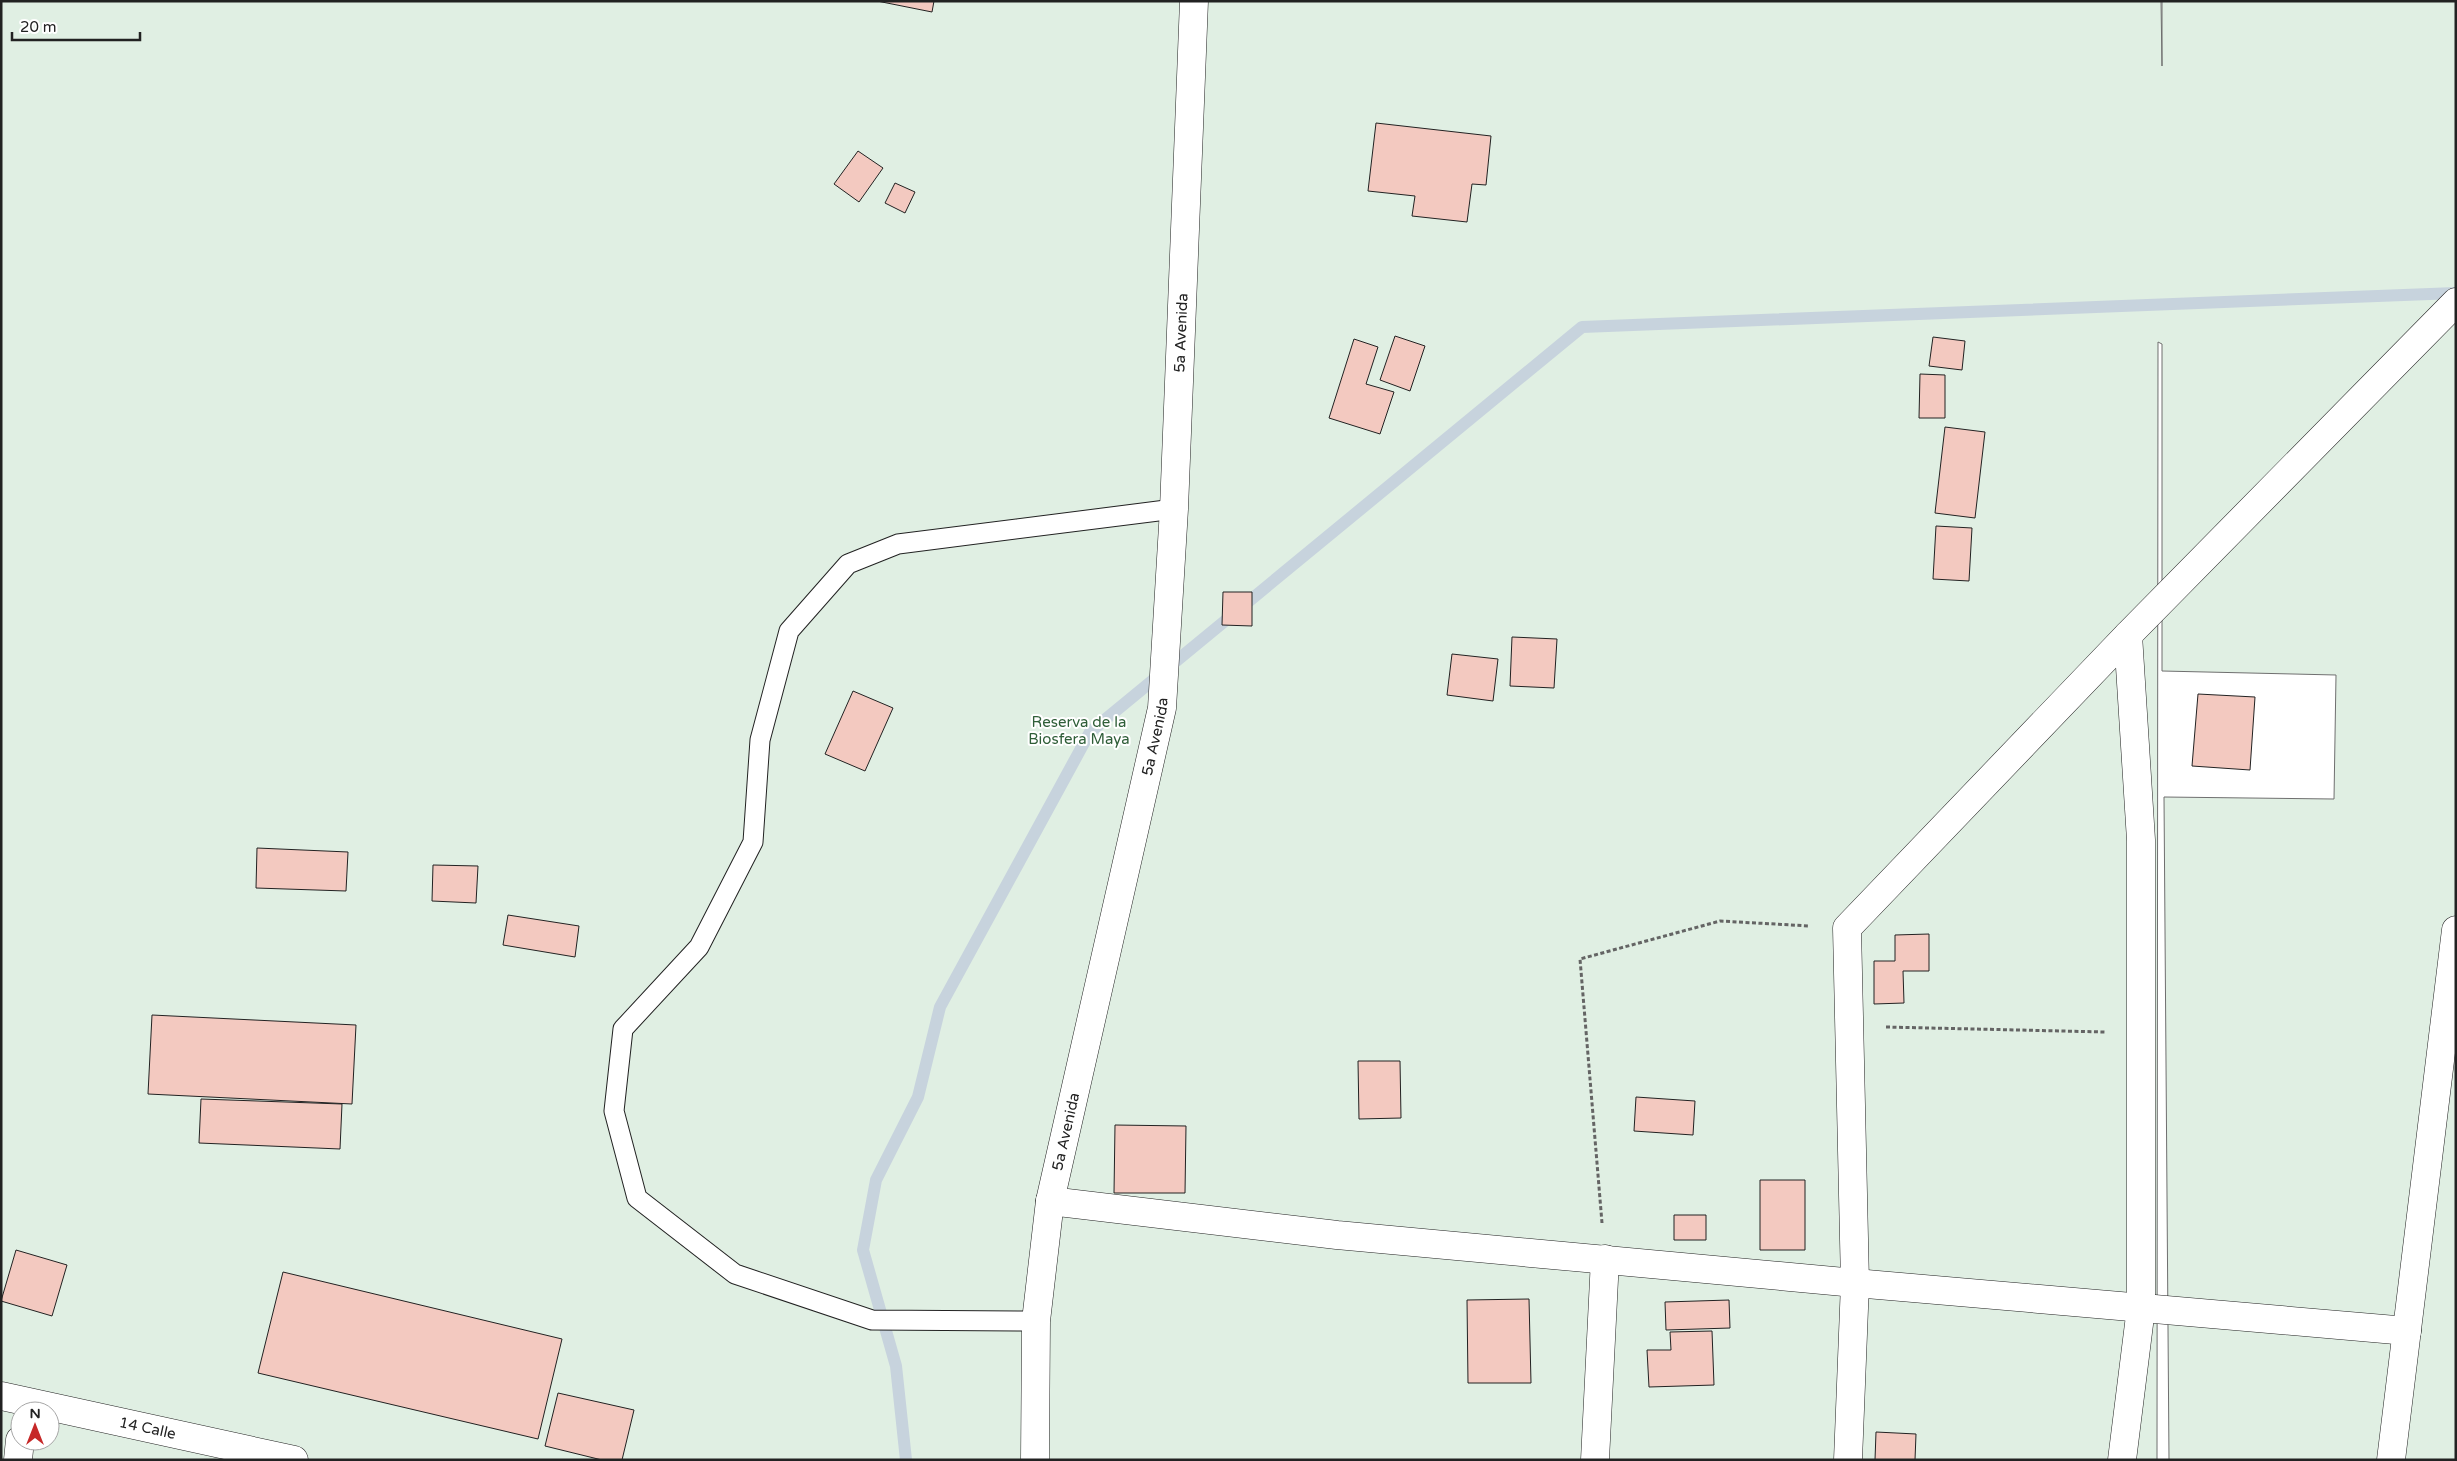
<svg xmlns="http://www.w3.org/2000/svg" width="2457" height="1461" font-family="'Varela Round',sans-serif">
	<style>
		.green { fill: #e0efe3; stroke: #6f6f6f; fill-rule: evenodd }
		.lines { fill: none; stroke-linecap: round; stroke-linejoin: round }
		.stream { stroke: #c7d3dd; stroke-width: 12 }
		.building { fill: #f3c9c0; stroke: #222 }
		.service-casing { stroke: #222; stroke-width: 21 }
		.minor-casing { stroke: #222; stroke-width: 29 }
		.tertiary-casing { stroke: #222; stroke-width: 29 }
		.path { stroke: #646464; stroke-width: 3; stroke-dasharray: 4 2.5; stroke-linecap: butt }
		.service { stroke: #fff; stroke-width: 19 }
		.minor { stroke: #fff; stroke-width: 28 }
		.tertiary { stroke: #fff; stroke-width: 28 }
		.labels { text-anchor: middle; dominant-baseline: central; stroke-width: 4; stroke-linejoin: round; paint-order: stroke }
		.street-label { font-size: 15px; fill: #222; stroke: #fff }
		.park-label { font-size: 15px; fill: #2f5e38; stroke: #fff }
	</style>
	<rect width="100%" height="100%" fill="#fff"/>
	<!-- green -->
	<path class="green" d="M 1,1 L 2161,1 L 2162,66 L 2162,1 L 2456,1 L 2456,1460 L 2169,1460 L 2164,797 L 2334,799 L 2336,675 L 2162,671 L 2162,344 L 2158,342 L 2157,1460 L 1,1460 ZM 20,1411 L 50,1411 L 50,1441 L 20,1441 Z"/>
	<g class="lines">
		<!-- stream -->
		<path class="stream" d="M 906,1460 L 896,1366 L 863,1250 L 876,1180 L 918,1097 L 940,1007 L 1090,732 L 1582,327 L 2456,293"/>
	</g>
	<!-- building -->
	<path class="building" d="M 877,1 L 934,1 L 932,12 Z
		M 1376,123 L 1491,136 L 1486,185 L 1472,184 L 1467,222 L 1412,216 L 1415,196 L 1368,191 Z
		M 858,151 L 883,168 L 859,202 L 834,184 Z
		M 895,183 L 915,192 L 905,213 L 885,203 Z
		M 1395,336 L 1425,346 L 1410,391 L 1380,380 Z
		M 1933,337 L 1965,341 L 1962,370 L 1929,366 Z
		M 1354,339 L 1378,347 L 1366,384 L 1394,392 L 1380,434 L 1329,418 Z
		M 1920,374 L 1945,375 L 1945,418 L 1919,418 Z
		M 1945,427 L 1985,432 L 1975,518 L 1935,513 Z
		M 1936,526 L 1972,528 L 1969,581 L 1933,579 Z
		M 1223,592 L 1252,592 L 1252,626 L 1222,625 Z
		M 1512,637 L 1557,639 L 1554,688 L 1510,686 Z
		M 1452,654 L 1498,659 L 1493,701 L 1447,695 Z
		M 853,691 L 893,708 L 865,771 L 825,754 Z
		M 2198,694 L 2255,697 L 2250,770 L 2192,766 Z
		M 257,848 L 348,852 L 346,891 L 256,888 Z
		M 433,865 L 478,866 L 476,903 L 432,901 Z
		M 508,915 L 579,926 L 575,957 L 503,945 Z
		M 1929,934 L 1929,971 L 1903,971 L 1904,1003 L 1874,1004 L 1874,961 L 1895,961 L 1895,935 Z
		M 152,1015 L 356,1025 L 352,1104 L 148,1094 Z
		M 1358,1061 L 1400,1061 L 1401,1118 L 1359,1119 Z
		M 1636,1097 L 1695,1101 L 1693,1135 L 1634,1131 Z
		M 201,1099 L 342,1104 L 340,1149 L 199,1143 Z
		M 1115,1125 L 1186,1126 L 1185,1193 L 1114,1193 Z
		M 1760,1180 L 1805,1180 L 1805,1250 L 1760,1250 Z
		M 1674,1215 L 1706,1215 L 1706,1240 L 1674,1240 Z
		M 16,1250 L 67,1265 L 52,1316 L 1,1301 Z
		M 283,1272 L 562,1339 L 538,1439 L 258,1373 Z
		M 1529,1299 L 1531,1383 L 1468,1383 L 1467,1300 Z
		M 1729,1300 L 1730,1328 L 1666,1330 L 1665,1302 Z
		M 1712,1331 L 1714,1385 L 1649,1387 L 1647,1350 L 1671,1350 L 1670,1332 Z
		M 558,1393 L 634,1410 L 622,1460 L 602,1460 L 545,1446 Z
		M 1876,1432 L 1916,1434 L 1915,1460 L 1875,1460 Z"/>
	<g class="lines">
		<!-- service casing -->
		<g class="service-casing">
			<path id="service" d="M 1036,1321 L 872,1320 L 735,1274 L 637,1198 L 614,1111 L 623,1029 L 699,947 L 753,842 L 760,740 L 789,631 L 848,564 L 898,544 L 1174,509"/>
		</g>
		<!-- minor casing -->
		<g class="minor-casing">
			<g id="minor">
				<path d="M 1050,1201 L 1337,1235 L 1855,1283 L 2407,1331"/>
				<path id="s1" d="M 1,1396 L 294,1460"/>
				<path d="M 18,1460 L 20,1440"/>
				<path d="M 1595,1460 L 1605,1259"/>
				<path d="M 1848,1460 L 1855,1283 L 1847,928 L 2128,635 L 2456,302"/>
				<path d="M 2122,1460 L 2141,1308 L 2141,840 L 2128,635"/>
				<path d="M 2391,1460 L 2456,930"/>
			</g>
		</g>
		<!-- tertiary casing -->
		<g class="tertiary-casing">
			<g id="tertiary">
				<path id="s2" d="M 1035,1460 L 1036,1321 L 1050,1201 L 1162,708 L 1174,509 L 1194,1"/>
			</g>
		</g>
		<!-- path -->
		<path class="path" d="M 1886,1027 L 2105,1032
			M 1602,1223 L 1580,959 L 1720,921 L 1810,926"/>
		<!-- service -->
		<use href="#service" class="service"/>
		<!-- minor -->
		<use href="#minor" class="minor"/>
		<!-- tertiary -->
		<use href="#tertiary" class="tertiary"/>
	</g>
	<g class="labels">
		<!-- street labels -->
		<g class="street-label">
			<text stroke="none"><textPath href="#s2" startOffset="1141">5a Avenida</textPath></text>
			<text stroke="none"><textPath href="#s2" startOffset="736">5a Avenida</textPath></text>
			<text stroke="none"><textPath href="#s2" startOffset="331">5a Avenida</textPath></text>
			<text stroke="none"><textPath href="#s1" startOffset="150">14 Calle</textPath></text>
		</g>
		<!-- park labels -->
		<g class="park-label">
			<text x="1079" y="722">Reserva de la<tspan x="1079" dy="17">Biosfera Maya</tspan></text>
		</g>
	</g>
	<!-- border -->
	<rect width="2457" height="1461" fill="none" stroke="#222222" stroke-width="5"/>
	<!-- north arrow -->
	<g transform="translate(35 1426)"><circle r="24" fill="#ffffff" stroke="#a7a7a7"/>
	<path d="M0-4L9 19L0 12L-9 19Z" fill="#c62828"/>
	<text y="-8" font-size="14" font-weight="bold" text-anchor="middle" fill="#222222">N</text>
	</g>
	<!-- scale -->
	<path d="M12 32v8h128v-8" fill="none" stroke="#222222" stroke-width="2.5"/>
	<text x="20" y="32" font-size="15" fill="#222222" stroke="#ffffff" stroke-width="4" paint-order="stroke">20 m</text>
</svg>
